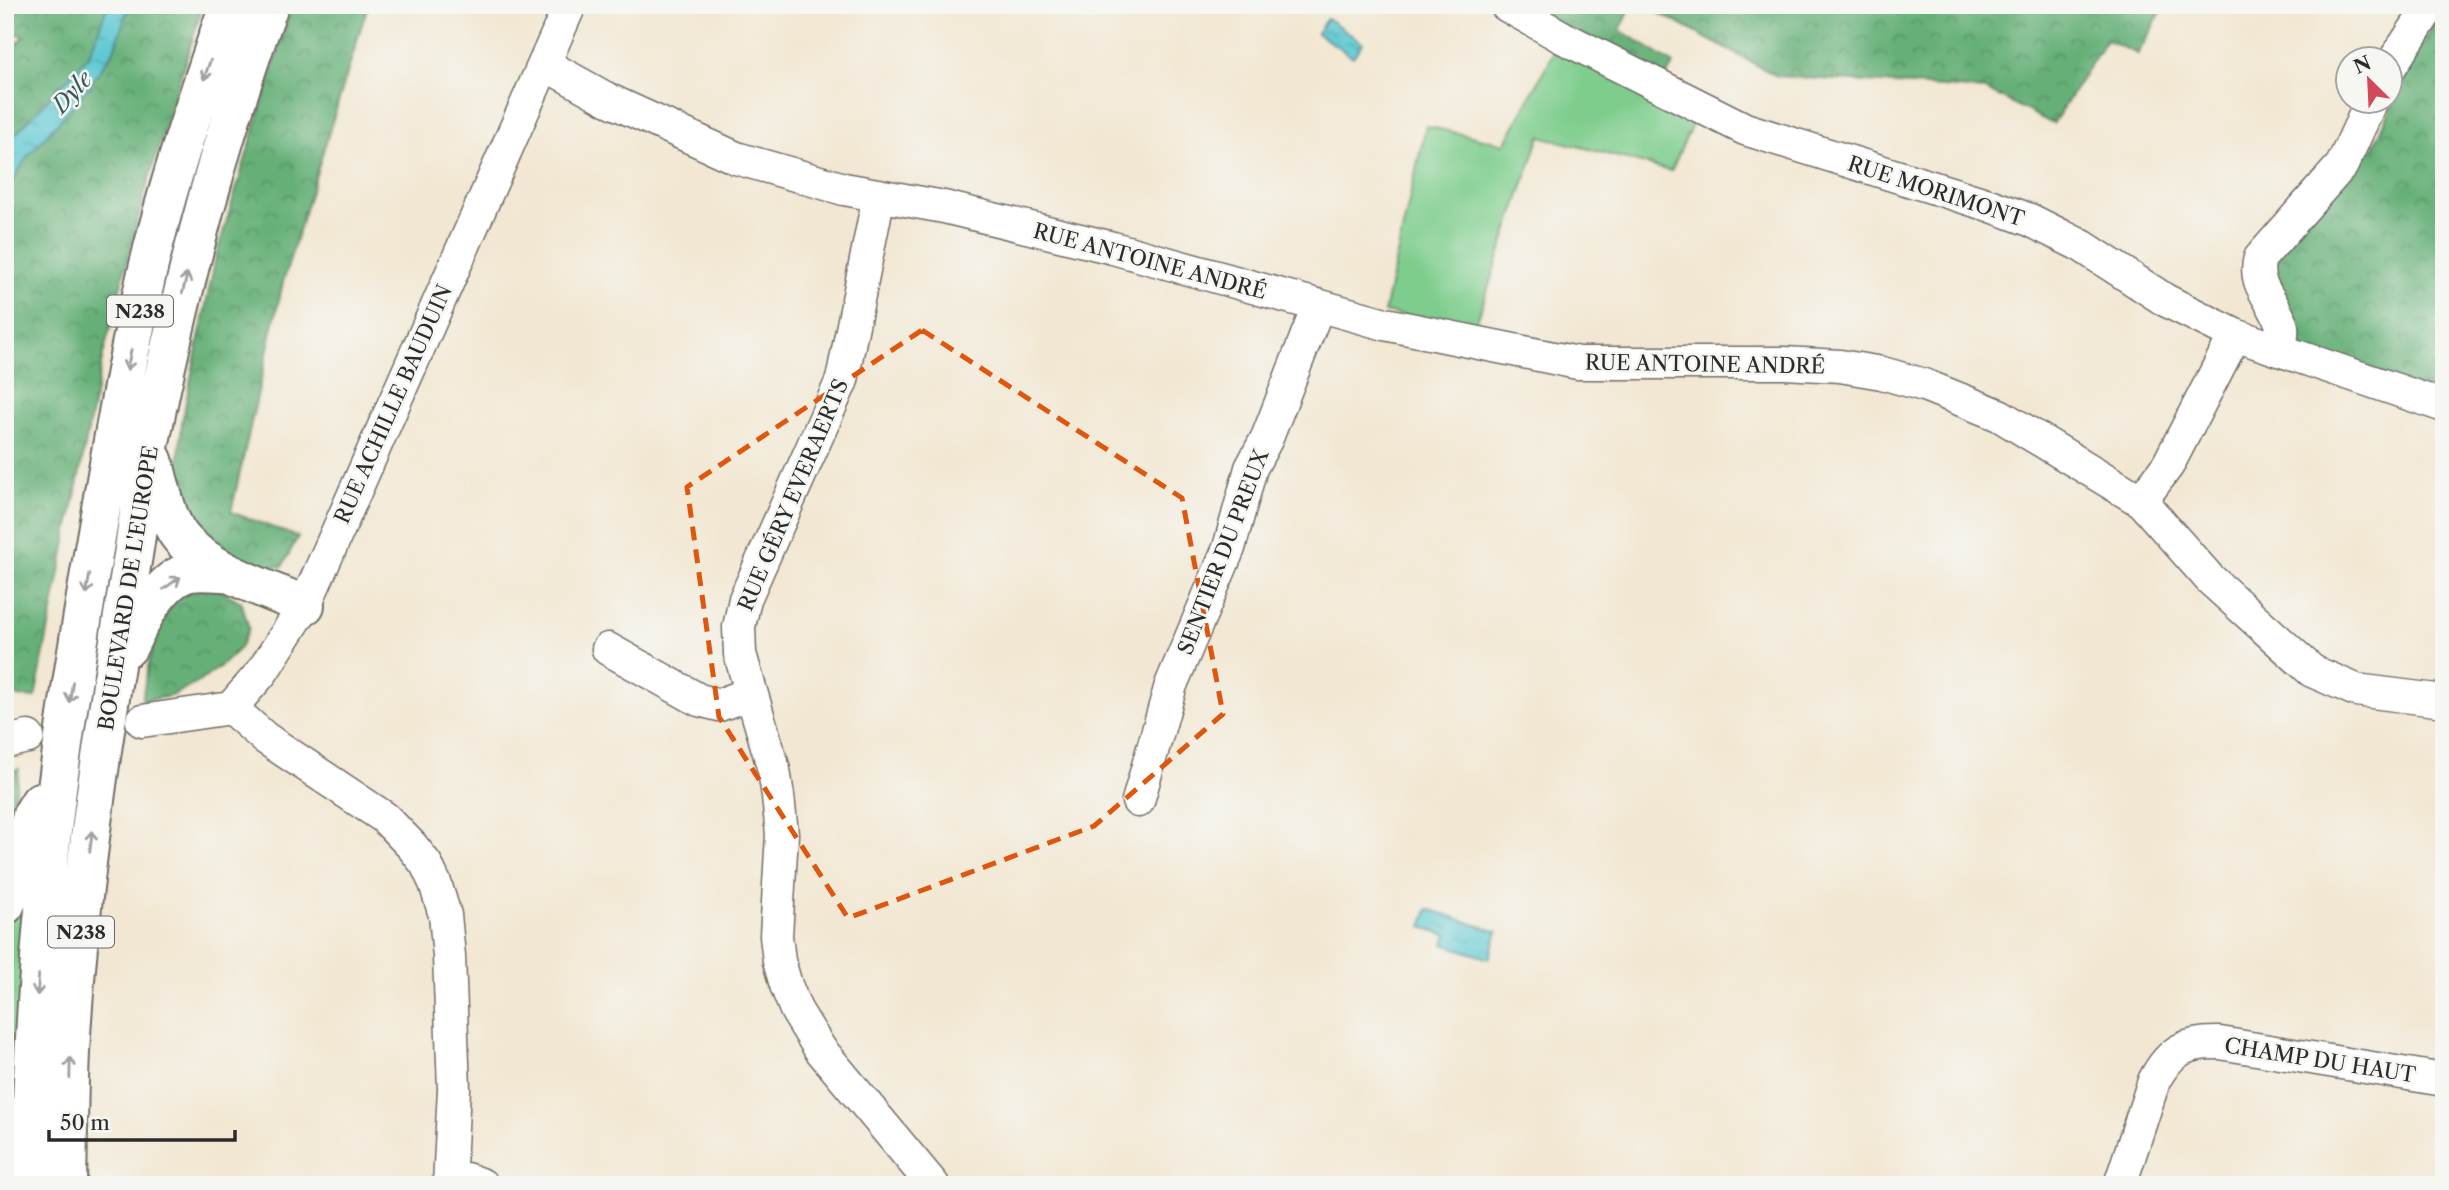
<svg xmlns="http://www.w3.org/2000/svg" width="2449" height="1190" font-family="'Libre Caslon Text',serif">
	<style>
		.grass { fill: #7ecd8d; stroke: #547c5c; stroke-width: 2 }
		.forest { fill: url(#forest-crowns); stroke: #486e52; stroke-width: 2 }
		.water { fill: url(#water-ripples); stroke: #437a7e; stroke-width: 2 }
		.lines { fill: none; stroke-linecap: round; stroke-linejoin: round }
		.minor-casing { stroke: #716d65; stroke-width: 35 }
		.highway-casing { stroke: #716d65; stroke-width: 42 }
		.minor { stroke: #fff; stroke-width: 32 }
		.highway { stroke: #fff; stroke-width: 38 }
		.oneway { stroke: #a0a0a0 }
		.marked { fill: none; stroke: #df570e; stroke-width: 5; stroke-dasharray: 14 9; stroke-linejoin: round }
		.labels { text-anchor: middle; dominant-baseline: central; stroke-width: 5; stroke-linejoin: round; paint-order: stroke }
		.shield { fill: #f6f6f2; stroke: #686867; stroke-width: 2 }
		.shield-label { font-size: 19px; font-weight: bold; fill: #2b2b2b }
		.street-label { font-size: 21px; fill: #2b2b2b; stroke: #f6f6f2 }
		.water-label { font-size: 23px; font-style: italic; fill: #395a5d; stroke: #f6f6f2 }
	</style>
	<defs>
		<pattern id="forest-crowns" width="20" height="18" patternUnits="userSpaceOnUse" patternTransform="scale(1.75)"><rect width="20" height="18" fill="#66b078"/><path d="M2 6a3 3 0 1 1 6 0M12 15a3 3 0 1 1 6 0" fill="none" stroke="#548f63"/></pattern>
		<pattern id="water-ripples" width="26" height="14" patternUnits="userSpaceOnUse" patternTransform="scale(1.75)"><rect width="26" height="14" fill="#5bc8d2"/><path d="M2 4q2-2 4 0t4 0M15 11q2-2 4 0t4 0" fill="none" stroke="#4ba3ab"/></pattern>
	</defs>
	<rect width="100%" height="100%" fill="#f6f6f2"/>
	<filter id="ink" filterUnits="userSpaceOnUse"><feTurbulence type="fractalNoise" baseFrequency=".0143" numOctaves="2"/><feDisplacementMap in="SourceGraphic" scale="14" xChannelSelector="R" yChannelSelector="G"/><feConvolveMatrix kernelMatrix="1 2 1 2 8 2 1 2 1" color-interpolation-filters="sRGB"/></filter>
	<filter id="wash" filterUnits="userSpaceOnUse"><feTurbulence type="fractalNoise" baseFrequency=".00686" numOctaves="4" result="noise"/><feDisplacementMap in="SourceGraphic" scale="28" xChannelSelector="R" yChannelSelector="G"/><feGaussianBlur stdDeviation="1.57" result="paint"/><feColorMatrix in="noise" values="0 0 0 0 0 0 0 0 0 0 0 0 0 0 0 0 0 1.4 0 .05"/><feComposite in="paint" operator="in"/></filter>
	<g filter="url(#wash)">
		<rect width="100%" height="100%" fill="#f2e7d2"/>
		<!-- grass -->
		<path class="grass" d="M 1558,44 L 1696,116 L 1671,171 L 1540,136 L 1474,329 L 1384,312 L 1426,126 L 1505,144 Z
			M 26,903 L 14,1185 L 5,1185 L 5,924 Z"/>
		<!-- forest -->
		<path class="forest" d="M 5,5 L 108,5 L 89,56 L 5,145 L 5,57 L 24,36 L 5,30 Z
			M 129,5 L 203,5 L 144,195 L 103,355 L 35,698 L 5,695 L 5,195 L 26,158 L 80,98 L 114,50 Z
			M 292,5 L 368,5 L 283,282 L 231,512 L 298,537 L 282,567 L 246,562 L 195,534 L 176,491 L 182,422 L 216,256 Z
			M 1521,5 L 1632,5 L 1620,30 L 1674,64 L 1663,81 Z
			M 1644,5 L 2165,5 L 2138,54 L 2106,40 L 2053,124 L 1987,90 L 1777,76 Z
			M 2444,5 L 2444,395 L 2295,346 L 2269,264 L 2286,242 L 2373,149 L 2401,85 Z
			M 199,587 L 220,590 L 241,602 L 249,628 L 240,648 L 222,665 L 199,682 L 171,696 L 142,701 C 147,670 154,620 180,598 C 185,594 193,591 199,587 Z
			M 19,769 L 5,862 L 5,773 Z"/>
		<!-- water -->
		<path class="water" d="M 108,5 L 129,5 L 114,50 L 80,98 L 26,158 L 5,195 L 5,145 L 89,56 Z
			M 1327,18 L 1363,43 L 1353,57 L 1317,33 Z
			M 1428,909 L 1498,932 L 1489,959 L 1444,944 L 1447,935 L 1422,927 Z"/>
	</g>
	<g filter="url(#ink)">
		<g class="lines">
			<!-- minor casing -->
			<g class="minor-casing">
				<path id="minor" d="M 1506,5 L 1562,37 L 1745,129 L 1989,205 L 2030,220 L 2082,246 L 2165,300 L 2235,335 L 2444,406
					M 546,65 L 609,100 L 736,158 L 844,189 L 944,207 L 1113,248 L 1385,324 L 1578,363 L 1784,363 L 1840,366 L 1882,373 L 1924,385 L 1999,415 L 2141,501 L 2210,579 L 2312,671 L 2356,690 L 2444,701
					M 2390,67 L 2431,5
					M 879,195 L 842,380 L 745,599 L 739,627 L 740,654 L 774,770 L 778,796 L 782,834 L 776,936 L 779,961 L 786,985 L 796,1010 L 820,1049 L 933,1185
					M 2280,350 C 2281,342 2283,335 2282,327 C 2277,302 2251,286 2260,258 L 2342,165 L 2371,102
					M 2141,501 L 2168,465 L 2235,335
					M 608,649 L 699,700 L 719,705 L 751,693
					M 231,708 L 265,738 L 385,818 L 412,846 L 426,864 L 435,883 L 445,915 L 449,956 L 454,1089 L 449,1185
					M 142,721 L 231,708 L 262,672 L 305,605 L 570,5
					M 5,742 L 28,737
					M 1138,801 L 1171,685 L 1229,548 L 1251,468 L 1267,438 L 1318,307
					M 449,1183 L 466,1179 L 482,1185
					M 2120,1185 L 2154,1081 C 2170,1050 2186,1042 2220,1043 L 2444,1080"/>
			</g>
			<!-- highway casing -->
			<g class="highway-casing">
				<path id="highway" d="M 153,460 C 159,481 163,503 172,523 C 189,565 266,589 305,605
					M 128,647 C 140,622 160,578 190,572 C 201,570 213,572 224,572
					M 5,905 L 16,880 L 32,815 L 40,802
					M 29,1185 C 32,1086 36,988 46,890 C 56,775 75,662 94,549 C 115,429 135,306 169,189 C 187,127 208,66 229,5
					M 67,1185 C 68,1141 68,1096 70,1052 C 79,887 105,723 132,561 C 139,521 142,481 150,442 C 180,293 217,147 269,5"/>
			</g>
			<!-- minor -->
			<use href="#minor" class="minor"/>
			<!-- highway -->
			<use href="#highway" class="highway"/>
		</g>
		<!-- one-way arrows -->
		<defs><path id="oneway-shaft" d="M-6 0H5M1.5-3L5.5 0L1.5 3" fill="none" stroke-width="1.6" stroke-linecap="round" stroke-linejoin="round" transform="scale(1.75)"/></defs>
		<g class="oneway">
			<use href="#oneway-shaft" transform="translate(207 70) rotate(109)"/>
			<use href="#oneway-shaft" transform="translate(185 283) rotate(-76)"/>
			<use href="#oneway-shaft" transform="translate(129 360) rotate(102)"/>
			<use href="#oneway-shaft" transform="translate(172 583) rotate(-36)"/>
			<use href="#oneway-shaft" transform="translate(88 584) rotate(100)"/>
			<use href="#oneway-shaft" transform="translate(71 692) rotate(99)"/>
			<use href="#oneway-shaft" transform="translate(91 841) rotate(-83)"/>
			<use href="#oneway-shaft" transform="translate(38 985) rotate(94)"/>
			<use href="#oneway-shaft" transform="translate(70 1068) rotate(-89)"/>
		</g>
	</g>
	<!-- marked area -->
	<path class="marked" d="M 922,330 L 1182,498 L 1223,714 L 1094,826 L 848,918 L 719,717 L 687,487 Z"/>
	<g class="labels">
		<!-- shield labels -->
		<g class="shield">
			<rect x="107" y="295.5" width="66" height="31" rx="5"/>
			<rect x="48" y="916.5" width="66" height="31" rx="5"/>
		</g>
		<g class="shield-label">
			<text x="140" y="311">N238</text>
			<text x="81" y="932">N238</text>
		</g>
		<!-- street labels -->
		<g class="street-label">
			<text transform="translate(1936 191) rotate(18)">RUE MORIMONT</text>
			<text transform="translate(1150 261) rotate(15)">RUE ANTOINE ANDRÉ</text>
			<text transform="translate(1705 364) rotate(1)">RUE ANTOINE ANDRÉ</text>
			<text transform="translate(393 404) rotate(-66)">RUE ACHILLE BAUDUIN</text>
			<text transform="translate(793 495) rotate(-67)">RUE GÉRY EVERAERTS</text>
			<text transform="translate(1223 552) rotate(-69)">SENTIER DU PREUX</text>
			<text transform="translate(128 588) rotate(-81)">BOULEVARD DE L'EUROPE</text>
			<text transform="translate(2320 1060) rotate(9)">CHAMP DU HAUT</text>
		</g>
		<!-- water labels -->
		<g class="water-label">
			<text transform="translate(72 92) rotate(-48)">Dyle</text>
		</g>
	</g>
	<!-- margin -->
	<rect width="2449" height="1190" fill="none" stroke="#f6f6f2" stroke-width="28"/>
	<!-- north arrow -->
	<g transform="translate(2369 80) rotate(336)"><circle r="33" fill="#f6f6f2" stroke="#a5a5a2" stroke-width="2"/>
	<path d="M0-5L12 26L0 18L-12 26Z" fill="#d1495b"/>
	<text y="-10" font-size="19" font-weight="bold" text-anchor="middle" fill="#2b2b2b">N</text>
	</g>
	<!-- scale -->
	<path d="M49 1130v10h186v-10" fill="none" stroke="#2b2b2b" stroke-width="3.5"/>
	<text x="60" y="1130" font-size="21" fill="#2b2b2b" stroke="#f6f6f2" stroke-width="5" paint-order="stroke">50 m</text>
</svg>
